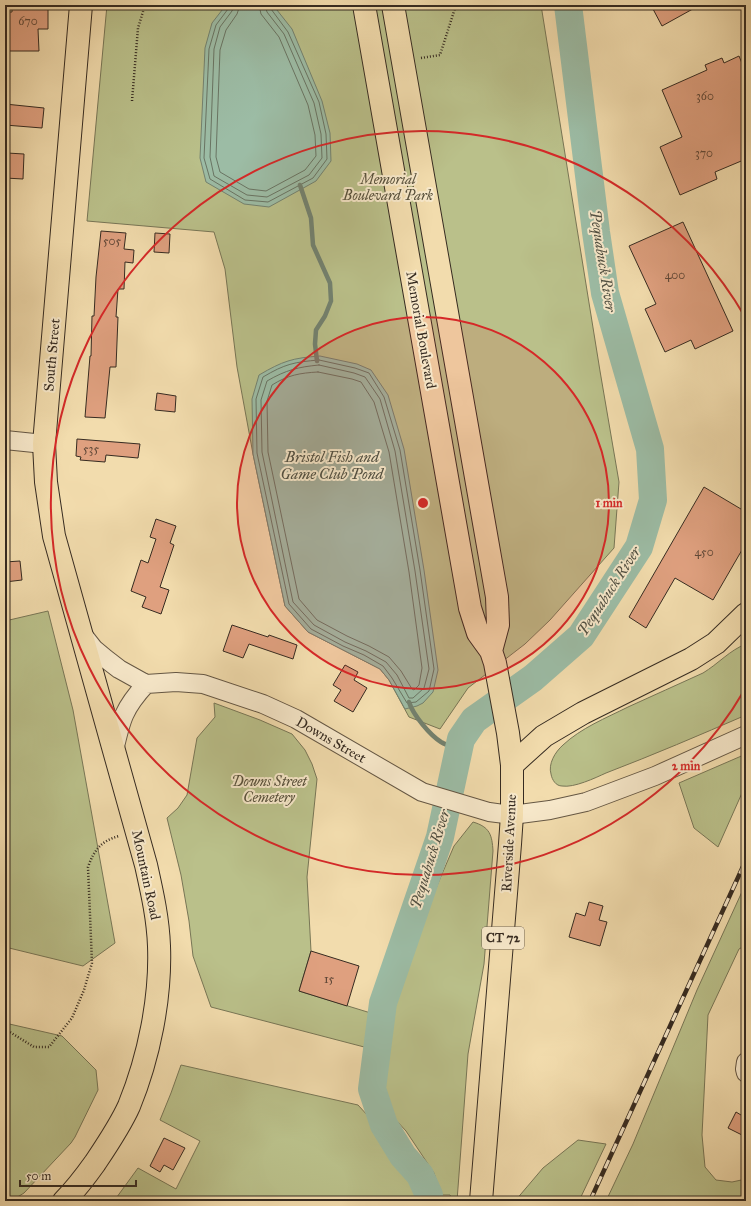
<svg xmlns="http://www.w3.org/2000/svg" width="751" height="1206" font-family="'IM FELL Great Primer',serif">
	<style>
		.green { fill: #bac08a; stroke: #787656 }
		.water { fill: #9cbca5; stroke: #738270 }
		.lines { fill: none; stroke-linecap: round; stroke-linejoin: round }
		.shore { stroke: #697463; stroke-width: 1 }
		.stream { stroke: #738270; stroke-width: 4.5 }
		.river { stroke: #9cbca5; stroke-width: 28 }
		.building { fill: #dfa07f; stroke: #362b21 }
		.minor-casing { stroke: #655744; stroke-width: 20 }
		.major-casing { stroke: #362b21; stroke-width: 24 }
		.highway-casing { stroke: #362b21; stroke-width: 24 }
		.path { stroke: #362b21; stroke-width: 2.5; stroke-dasharray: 1 2; stroke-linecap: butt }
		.minor { stroke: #f7e8ca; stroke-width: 18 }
		.major { stroke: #f2dcad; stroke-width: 22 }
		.highway { stroke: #f2dcad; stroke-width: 22 }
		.rail-casing { stroke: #362b21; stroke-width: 4.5 }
		.rail { stroke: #f7e8ca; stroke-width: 3; stroke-dasharray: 9; stroke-linecap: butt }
		.ring { fill: none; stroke: #d62828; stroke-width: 2 }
		.labels { text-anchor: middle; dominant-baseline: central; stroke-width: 4; stroke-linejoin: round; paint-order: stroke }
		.number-label { font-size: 12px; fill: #604838 }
		.shield { fill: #f7e8ca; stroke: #706454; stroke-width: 1 }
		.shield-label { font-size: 13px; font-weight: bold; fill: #362b21 }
		.park-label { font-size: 14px; font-style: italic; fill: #57503b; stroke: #f7e8ca }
		.street-label { font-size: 14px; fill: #362b21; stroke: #f7e8ca }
		.water-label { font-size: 15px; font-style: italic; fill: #504f42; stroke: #f7e8ca }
		.centre { fill: #d62828; stroke: #f7e8ca; stroke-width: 2 }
		.ring-label { font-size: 12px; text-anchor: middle; font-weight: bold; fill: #d62828; stroke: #f7e8ca; stroke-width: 4; stroke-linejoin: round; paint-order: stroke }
	</style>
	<rect width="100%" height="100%" fill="#f2dcad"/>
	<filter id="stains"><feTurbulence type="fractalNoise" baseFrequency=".005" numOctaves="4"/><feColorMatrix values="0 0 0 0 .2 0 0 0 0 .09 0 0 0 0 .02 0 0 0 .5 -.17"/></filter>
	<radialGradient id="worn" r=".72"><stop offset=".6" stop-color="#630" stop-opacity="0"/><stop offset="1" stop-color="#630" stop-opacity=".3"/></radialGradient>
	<!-- green -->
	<path class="green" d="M 107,5 L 541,5 L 600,371 L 619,482 L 614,548 L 550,620 L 525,644 L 468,688 L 440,729 L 409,717 L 389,680 L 380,669 L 308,632 L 285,606 L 253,454 L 237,367 L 225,269 L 214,232 L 87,221 Z
		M 48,611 L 73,710 L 115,943 L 83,966 L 5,947 L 5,621 Z
		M 746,644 L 746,715 C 700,735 653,755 606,773 C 595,778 574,788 562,786 C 556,786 552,780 551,774 C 548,764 555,752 563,745 C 581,728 606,718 628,707 C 653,696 678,684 703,673 C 718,664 730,650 746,644 Z
		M 214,703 L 260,720 L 292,734 L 305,750 L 312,764 L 317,779 L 307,877 L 311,951 L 299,991 L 374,1014 L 368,1048 L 211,1007 L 193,956 L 189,921 L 181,875 L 167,818 L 178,808 L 187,795 L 197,738 L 215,717 Z
		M 746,754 L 746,784 L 718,847 L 694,828 L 679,783 Z
		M 473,822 C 490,827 492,835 493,851 L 484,964 L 468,1054 L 457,1201 L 453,1201 L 450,1195 L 441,1195 L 434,1173 L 406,1131 L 395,1119 L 387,1101 L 384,1079 L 386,1037 L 391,1005 L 411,948 L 439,881 L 454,846 Z
		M 746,883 L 746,945 L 739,949 L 708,1015 L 702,1135 L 705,1167 L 716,1180 L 732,1182 L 746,1179 L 746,1201 L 606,1201 L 633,1144 L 697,990 Z
		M 5,1023 L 62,1036 L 96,1070 L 98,1090 L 75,1137 L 71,1143 L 24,1193 L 11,1201 L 5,1201 Z
		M 181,1065 L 358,1105 L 369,1117 L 384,1146 L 398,1167 L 413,1186 L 418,1201 L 114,1201 L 138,1168 L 176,1189 L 200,1141 L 160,1120 L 171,1093 Z
		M 578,1140 L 606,1144 L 579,1201 L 515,1201 L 543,1168 Z"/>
	<!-- water -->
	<path class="water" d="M 226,5 L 273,5 L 292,29 L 322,101 L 330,133 L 331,161 L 316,181 L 269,207 L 244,204 L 206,182 L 200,158 L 205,48 L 212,23 Z
		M 320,356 L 357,364 L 371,370 L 388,395 L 404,449 L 424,570 L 438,670 L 433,692 L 423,703 L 417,706 L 405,709 L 389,680 L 380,669 L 308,632 L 285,606 L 253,454 L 252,399 L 259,375 C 283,361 292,358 320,356 Z"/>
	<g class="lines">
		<!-- shore -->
		<path class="shore" d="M 229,5 L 228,9 L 216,25 L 209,49 L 204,158 L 210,179 L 245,200 L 268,202 L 313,178 L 327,159 L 326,134 L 319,102 L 288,32 L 271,9 L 271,5
			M 234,5 L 232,11 L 220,27 L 214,49 L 210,157 L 214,176 L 247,195 L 267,197 L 309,175 L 322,158 L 321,134 L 314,103 L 284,34 L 267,12 L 265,5
			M 240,5 L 237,14 L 226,30 L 220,50 L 216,157 L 220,172 L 249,189 L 266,191 L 305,170 L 316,156 L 315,135 L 308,105 L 279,37 L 261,14 L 259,5
			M 319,360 L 355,368 L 369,373 L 384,397 L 400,450 L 420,570 L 434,669 L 429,691 L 416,702 L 407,703 L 392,678 L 383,666 L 364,655 L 343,646 L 311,629 L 289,604 L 257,453 L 256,399 L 263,377 C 285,364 294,362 319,360 Z
			M 319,365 L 354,373 L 365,377 L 380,399 L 395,451 L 415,571 L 429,669 L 424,688 L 413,698 L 409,698 L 397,675 L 386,662 L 366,651 L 345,642 L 314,625 L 293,602 L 262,452 L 261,400 L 267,381 C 286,370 298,367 319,365 Z
			M 318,372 L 352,379 L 361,382 L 374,402 L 389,452 L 409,572 L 422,668 L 419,685 L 414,690 L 412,689 L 401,671 L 389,657 L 369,646 L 347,636 L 317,620 L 299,599 L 268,452 L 267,401 L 272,385 C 288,375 300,373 318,372 Z"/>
		<!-- stream -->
		<path class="stream" d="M 300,185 L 311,218 L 313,245 L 330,283 L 331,301 L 325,316 L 316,330 L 315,344 L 317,361
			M 409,702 C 413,715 430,735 441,742 C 446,745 453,747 459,749"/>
		<!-- river -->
		<path class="river" d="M 428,1201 L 429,1195 L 420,1175 L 403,1156 L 384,1125 L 372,1089 L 383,1003 L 440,837 L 461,739 L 474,720 L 533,678 L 581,636 L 639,547 L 653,500 L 650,449 L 605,293 L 596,232 L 568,5"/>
	</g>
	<!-- building -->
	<path class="building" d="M 12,5 L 48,5 L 48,29 L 38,29 L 39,51 L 9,51 L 8,12 L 12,12 Z
		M 660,5 L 700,5 L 662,26 L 653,9 Z
		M 739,56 L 746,73 L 746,159 L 715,172 L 717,179 L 680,195 L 660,147 L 682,137 L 662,90 L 707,70 L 705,65 L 722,58 L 724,63 Z
		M 5,104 L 44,108 L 42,128 L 5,125 Z
		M 7,153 L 24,154 L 23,179 L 5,178 L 5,159 L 6,159 Z
		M 683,222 L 733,331 L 695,349 L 691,340 L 665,352 L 645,309 L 656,304 L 629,246 Z
		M 101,231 L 126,233 L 124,249 L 134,250 L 133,263 L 125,262 L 124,289 L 118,289 L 116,317 L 118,317 L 116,367 L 110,367 L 105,418 L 85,417 L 90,356 L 91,356 L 92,316 L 94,316 L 96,277 Z
		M 155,233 L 170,234 L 169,253 L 154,252 Z
		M 157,393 L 176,396 L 175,412 L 155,410 Z
		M 77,439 L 140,444 L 138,458 L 106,455 L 105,462 L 80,460 L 81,457 L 76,456 Z
		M 704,487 L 746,512 L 746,543 L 713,600 L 675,578 L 646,628 L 629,617 Z
		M 156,519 L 176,526 L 170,543 L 174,545 L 160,587 L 169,590 L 161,614 L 142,607 L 146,597 L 131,591 L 141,560 L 148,563 L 156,539 L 150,537 Z
		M 20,561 L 22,580 L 5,582 L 5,562 Z
		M 232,625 L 268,637 L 269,635 L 297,645 L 293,659 L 249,644 L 243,658 L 223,651 Z
		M 345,665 L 358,672 L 354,680 L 367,688 L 353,712 L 334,701 L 341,690 L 333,685 Z
		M 589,902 L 603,906 L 599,920 L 607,922 L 600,946 L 569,937 L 576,913 L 585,916 Z
		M 311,951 L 359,966 L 347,1006 L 299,991 Z
		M 736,1112 L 746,1118 L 746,1137 L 728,1128 Z
		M 164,1138 L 185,1148 L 173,1170 L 164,1165 L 160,1172 L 150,1166 Z"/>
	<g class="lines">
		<!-- minor casing -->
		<g class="minor-casing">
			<path id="minor" d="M 5,440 L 44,444
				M 83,635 L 94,649 L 106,659 L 119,669 L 146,684 L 176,682 L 203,684 L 263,704 L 296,719 L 422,792 L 489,812 L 512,815 L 550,810 L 586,802 L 655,776 L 746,735
				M 114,751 C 121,719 124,708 146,684
				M 746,1062 L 745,1069 L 746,1073"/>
		</g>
		<!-- major casing -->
		<g class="major-casing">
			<path id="major" d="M 364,5 L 470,608 L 478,633 L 491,651 L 495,663 L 508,733 L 512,765
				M 393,5 L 497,597 L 498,625 L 491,651
				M 64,1201 C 76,1189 85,1177 95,1163 C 107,1145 120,1126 129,1106 C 149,1057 161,998 159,946 C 158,918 152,892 146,865 L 54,536 L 46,482 L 44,444 L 81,5"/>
		</g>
		<!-- highway casing -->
		<g class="highway-casing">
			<path id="highway" d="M 481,1201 L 510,844 L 512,815 L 512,765 L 544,736 L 583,713 L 691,659 L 716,643 L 746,614"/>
		</g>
		<!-- path -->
		<path class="path" d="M 421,58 L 440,55 L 456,5
			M 132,101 L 138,28 L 145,5
			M 5,1029 L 34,1047 L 49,1047 L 72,1018 L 84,990 L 92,963 L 88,867 C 94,850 101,841 119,836"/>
		<!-- minor -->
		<use href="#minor" class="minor"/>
		<!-- major -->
		<use href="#major" class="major"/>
		<!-- highway -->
		<use href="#highway" class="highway"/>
		<!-- rail casing -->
		<g class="rail-casing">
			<path id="rail" d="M 590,1201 L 746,860"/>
		</g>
		<!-- rail -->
		<use href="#rail" class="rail"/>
	</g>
	<!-- distance rings -->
	<circle cx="423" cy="503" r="186" fill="#d62828" fill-opacity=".12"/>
	<g class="ring">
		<circle cx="423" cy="503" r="186"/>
		<path d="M745 689A372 372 0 1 1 745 317"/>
	</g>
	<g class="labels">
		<!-- number labels -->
		<g class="number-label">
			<text x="28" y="21">670</text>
			<text x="705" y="96">360</text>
			<text x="704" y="153">370</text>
			<text x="112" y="241">505</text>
			<text x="675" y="275">400</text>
			<text x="91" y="449">535</text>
			<text x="704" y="552">450</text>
			<text x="329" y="979">15</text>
		</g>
		<!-- shield labels -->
		<rect class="shield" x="482" y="927" width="42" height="22" rx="3"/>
		<g class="shield-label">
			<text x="503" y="938">CT 72</text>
		</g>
		<!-- park labels -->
		<g class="park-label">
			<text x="388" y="179">Memorial<tspan x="388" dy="16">Boulevard Park</tspan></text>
			<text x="269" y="781">Downs Street<tspan x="269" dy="16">Cemetery</tspan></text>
		</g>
		<!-- street labels -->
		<g class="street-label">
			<text transform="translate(421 330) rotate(80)">Memorial Boulevard</text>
			<text transform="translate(52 355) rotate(-85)">South Street</text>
			<text transform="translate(331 740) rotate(30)">Downs Street</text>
			<text transform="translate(509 843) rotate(-87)">Riverside Avenue</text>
			<text transform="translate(146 875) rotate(78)">Mountain Road</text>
		</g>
		<!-- water labels -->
		<g class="water-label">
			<text transform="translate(603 261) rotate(81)">Pequabuck River</text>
			<text x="332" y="457">Bristol Fish and<tspan x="332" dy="17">Game Club Pond</tspan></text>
			<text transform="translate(609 591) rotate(-57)">Pequabuck River</text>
			<text transform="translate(430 859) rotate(-73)">Pequabuck River</text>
		</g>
	</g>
	<circle cx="423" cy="503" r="6" class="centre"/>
	<g class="ring-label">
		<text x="609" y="507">1 min</text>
		<text x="686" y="770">2 min</text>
	</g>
	<!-- margin -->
	<rect width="751" height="1206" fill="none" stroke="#f2dcad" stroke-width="20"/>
	<rect x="6" y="6" width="739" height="1194" fill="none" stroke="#362b21" stroke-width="2"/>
	<rect x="10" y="10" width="731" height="1186" fill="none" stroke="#362b21"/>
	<!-- scale -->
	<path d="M20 1180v6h116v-6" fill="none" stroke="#362b21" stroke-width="2"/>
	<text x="26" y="1180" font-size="12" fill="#362b21" stroke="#f7e8ca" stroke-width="3" paint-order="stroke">50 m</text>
	<rect width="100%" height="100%" filter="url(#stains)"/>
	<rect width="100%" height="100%" fill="url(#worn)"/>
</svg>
